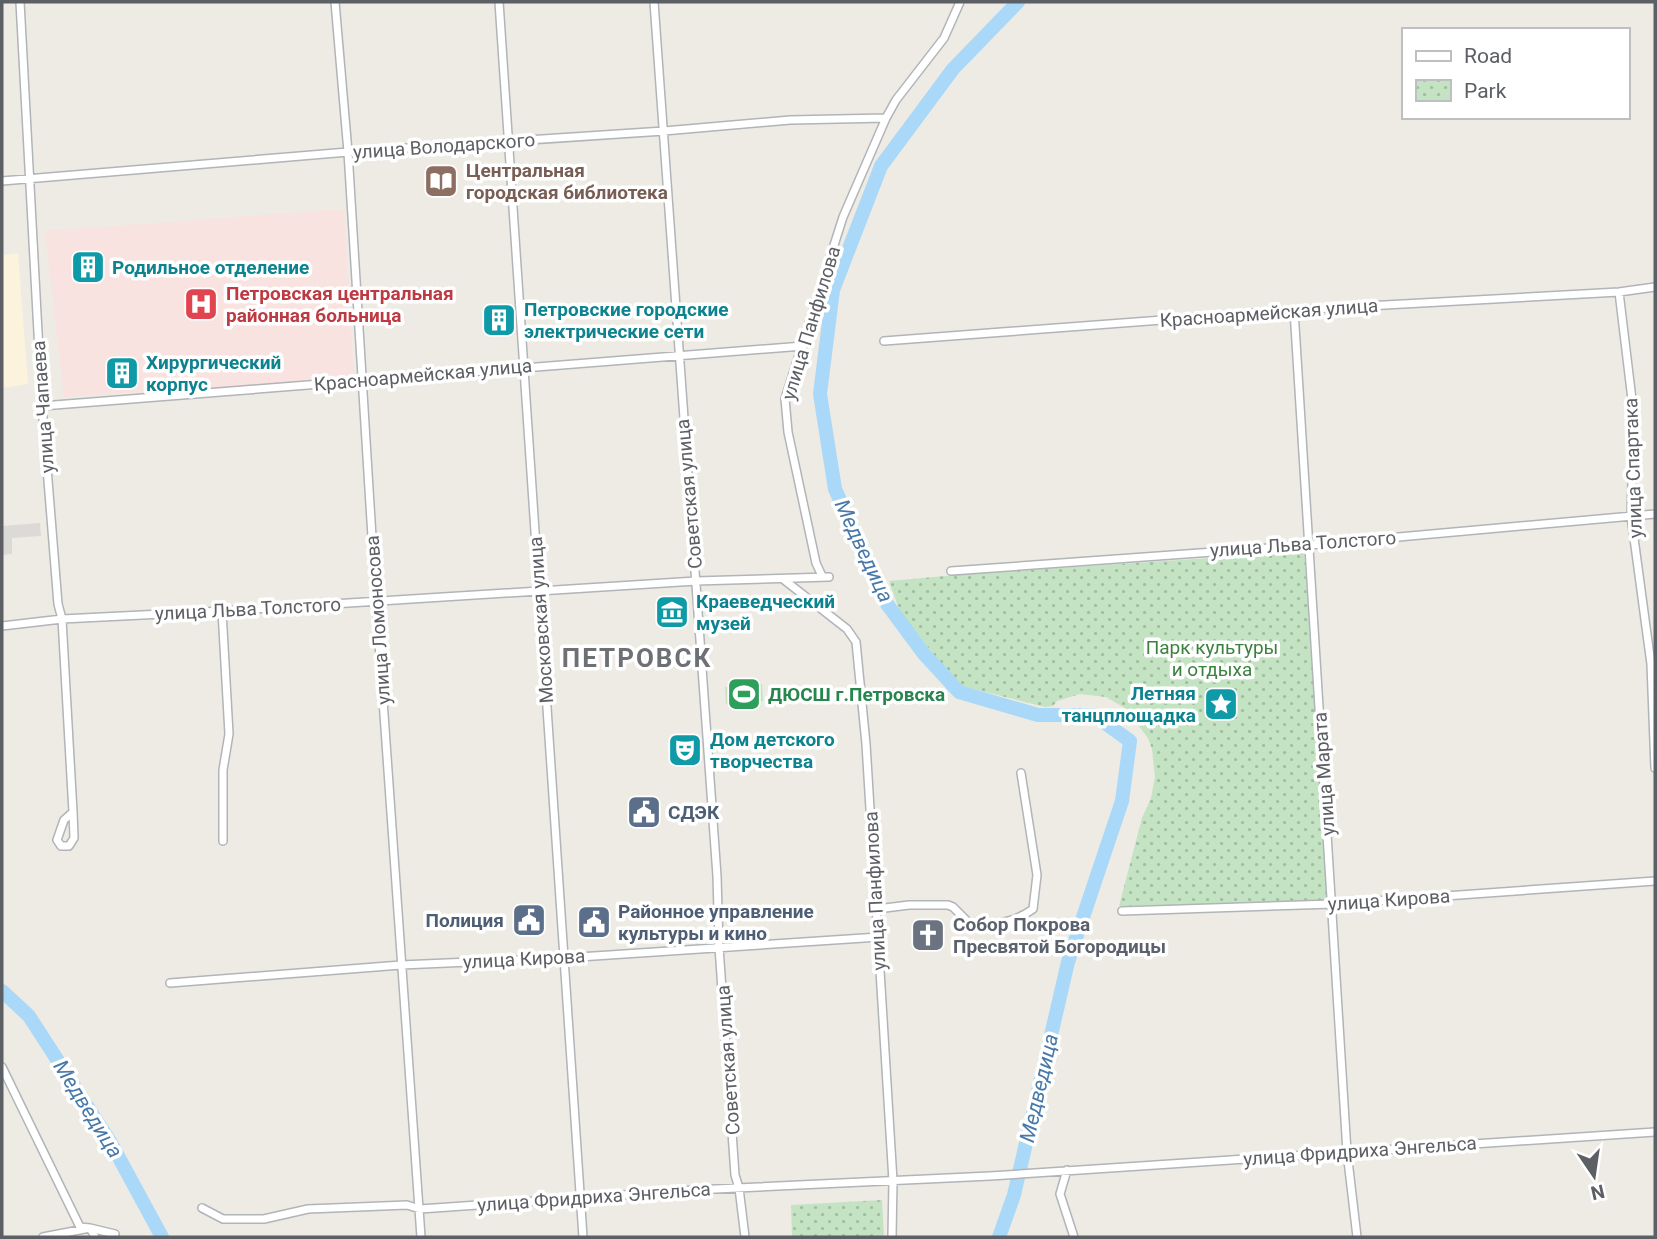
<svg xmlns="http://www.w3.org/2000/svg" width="1657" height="1239" font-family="Roboto,sans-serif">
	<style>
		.commercial { fill: #fbf3db }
		.industrial { fill: #dcdad6 }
		.medical { fill: #f9e3e1 }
		.grass { fill: #c3e3c2 }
		.park { fill: url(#park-dots) }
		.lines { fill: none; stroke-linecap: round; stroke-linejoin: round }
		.river { stroke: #a9d8f8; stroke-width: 14 }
		.minor-casing { stroke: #b1b4b8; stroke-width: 10 }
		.minor { stroke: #fff; stroke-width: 7 }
		.labels { text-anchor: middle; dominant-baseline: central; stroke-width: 7; stroke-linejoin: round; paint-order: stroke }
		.street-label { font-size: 19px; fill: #5c5f63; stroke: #fff }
		.education-label { font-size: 19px; font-weight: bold; fill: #785e54; stroke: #fff; text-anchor: start }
		.culture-label { font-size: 19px; font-weight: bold; fill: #0d838f; stroke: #fff; text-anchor: start }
		.health-label { font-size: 19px; font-weight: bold; fill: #be3a42; stroke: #fff; text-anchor: start }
		.park-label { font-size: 19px; fill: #3c823e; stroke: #fff }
		.leisure-label { font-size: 19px; font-weight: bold; fill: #27864d; stroke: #fff; text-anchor: start }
		.service-label { font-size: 19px; font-weight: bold; fill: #4e5e75; stroke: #fff; text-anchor: start }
		.worship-label { font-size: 19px; font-weight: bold; fill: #5b616d; stroke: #fff; text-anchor: start }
		.water-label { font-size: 21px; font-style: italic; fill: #4879a8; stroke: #fff }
		.district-label { font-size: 26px; font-weight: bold; letter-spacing: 2px; fill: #6d7175; stroke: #fff }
	</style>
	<defs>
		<pattern id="park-dots" width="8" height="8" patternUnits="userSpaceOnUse" patternTransform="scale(1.75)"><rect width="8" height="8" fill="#c3e3c2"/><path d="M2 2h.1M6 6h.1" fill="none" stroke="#a2bba1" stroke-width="1.8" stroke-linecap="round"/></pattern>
	</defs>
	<rect width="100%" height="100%" fill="#edebe4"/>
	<!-- commercial -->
	<path class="commercial" d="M 18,253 L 28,384 L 2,388 L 2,255 Z"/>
	<!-- industrial -->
	<path class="industrial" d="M 40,523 L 41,536 L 12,538 L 12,554 L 2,555 L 2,526 Z"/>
	<!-- medical -->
	<path class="medical" d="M 344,209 L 354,378 L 64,397 L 45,231 Z"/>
	<!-- grass -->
	<path class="grass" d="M 762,684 L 763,701 L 726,704 L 725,687 Z"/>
	<!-- park -->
	<path class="park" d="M 1304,552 L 1320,780 L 1331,902 L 1119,906 L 1142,818 L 1151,798 L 1155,777 L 1152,749 L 1148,738 L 1125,708 L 1106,697 L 1080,694 L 1057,701 L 1053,706 L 1045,707 L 958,685 L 900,612 L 889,581 L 967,574 Z
		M 882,1200 L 884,1237 L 792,1237 L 791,1205 Z"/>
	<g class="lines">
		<!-- river -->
		<path class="river" d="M 2,991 L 29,1016 L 111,1143 L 162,1237
			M 999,1237 L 1014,1195 L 1068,962 L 1122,801 L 1130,741 L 1094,715 L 1038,715 L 959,692 L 924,654 L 887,604 L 835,489 L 820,394 L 833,290 L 881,166 L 953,69 L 1018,2"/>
		<!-- minor casing -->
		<g class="minor-casing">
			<path id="minor" d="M 20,2 L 42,406 L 58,604 L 62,619 L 73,812 L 74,838 L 69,846 L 61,846 L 57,840 L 64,820 L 73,812
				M 335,2 L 348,152 L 376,601 L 421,1237
				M 499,2 L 583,1237
				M 654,2 L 717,876 L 719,947 L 735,1175 L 739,1188 L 745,1237
				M 2,181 L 348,152 L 664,131 L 790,120 L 886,118
				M 1619,292 L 1634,416 L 1631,516 L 1651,664 L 1655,768
				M 1294,310 L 1347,1152 L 1357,1237
				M 884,341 L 1294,310 L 1619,292 L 1655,287
				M 42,406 L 803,346
				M 951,571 L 1310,545 L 1655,514
				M 822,576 L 816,563 L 788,432 L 785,399 L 843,217 L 886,118 L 896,100 L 944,38 L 960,2
				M 783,579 L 847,629 L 856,642 L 866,744 L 893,1181 L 892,1237
				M 222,611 L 229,734 L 223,770 L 223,841
				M 2,626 L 62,619 L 222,611 L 696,581 L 829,577
				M 877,909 L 909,905 L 948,905 L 953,907 L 971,925 C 994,925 1014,923 1033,909 L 1037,875 L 1021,773
				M 1122,911 L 1333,904 L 1655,881
				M 170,983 L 401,965 L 564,958 L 879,937
				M 2,1067 L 80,1227 L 90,1228 L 95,1237
				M 1067,1170 L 1060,1194 L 1074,1237
				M 202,1208 L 223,1219 L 264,1219 L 308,1209 L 407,1205 L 420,1209 L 694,1190 L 990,1176 L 1655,1132
				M 43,1237 L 90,1228 L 115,1234"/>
		</g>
		<!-- minor -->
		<use href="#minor" class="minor"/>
	</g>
	<!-- icons -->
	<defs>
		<g id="library-square" transform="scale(1.75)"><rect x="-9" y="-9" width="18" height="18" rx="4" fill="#8d6e63" stroke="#fff"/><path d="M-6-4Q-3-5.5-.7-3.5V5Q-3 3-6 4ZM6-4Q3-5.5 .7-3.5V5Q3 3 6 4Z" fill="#fff"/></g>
		<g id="building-square" transform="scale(1.75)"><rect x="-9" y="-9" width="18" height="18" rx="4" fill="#0f9aa8" stroke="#fff"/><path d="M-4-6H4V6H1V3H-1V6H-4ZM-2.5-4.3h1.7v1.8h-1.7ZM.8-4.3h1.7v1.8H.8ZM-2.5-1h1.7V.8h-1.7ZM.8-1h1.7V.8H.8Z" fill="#fff"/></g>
		<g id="hospital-square" transform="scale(1.75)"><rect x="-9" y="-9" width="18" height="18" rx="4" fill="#e0444e" stroke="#fff"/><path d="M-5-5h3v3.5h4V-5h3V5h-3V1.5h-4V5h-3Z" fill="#fff"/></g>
		<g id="museum-square" transform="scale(1.75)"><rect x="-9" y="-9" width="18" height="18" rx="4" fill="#0f9aa8" stroke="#fff"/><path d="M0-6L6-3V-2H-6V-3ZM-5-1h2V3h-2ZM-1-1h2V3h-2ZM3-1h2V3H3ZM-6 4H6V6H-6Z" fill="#fff"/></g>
		<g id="stadium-square" transform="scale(1.75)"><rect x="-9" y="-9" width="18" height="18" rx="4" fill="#2e9e5b" stroke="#fff"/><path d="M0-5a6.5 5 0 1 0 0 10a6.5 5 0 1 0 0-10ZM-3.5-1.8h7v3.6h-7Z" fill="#fff"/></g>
		<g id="sight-square" transform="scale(1.75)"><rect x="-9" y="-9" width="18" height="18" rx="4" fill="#0f9aa8" stroke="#fff"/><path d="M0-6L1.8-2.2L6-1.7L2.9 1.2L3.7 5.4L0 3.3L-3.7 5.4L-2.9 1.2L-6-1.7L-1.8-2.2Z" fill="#fff"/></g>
		<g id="theatre-square" transform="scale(1.75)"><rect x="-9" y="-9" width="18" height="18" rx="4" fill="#0f9aa8" stroke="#fff"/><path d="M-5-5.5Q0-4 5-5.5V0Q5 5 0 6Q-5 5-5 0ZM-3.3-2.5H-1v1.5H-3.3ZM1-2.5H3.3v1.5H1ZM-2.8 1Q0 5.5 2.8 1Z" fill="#fff"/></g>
		<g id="civic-square" transform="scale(1.75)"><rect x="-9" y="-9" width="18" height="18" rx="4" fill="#5c6f8a" stroke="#fff"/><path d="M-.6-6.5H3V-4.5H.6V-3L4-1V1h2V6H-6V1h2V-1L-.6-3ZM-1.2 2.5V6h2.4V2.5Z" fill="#fff"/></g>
		<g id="church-square" transform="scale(1.75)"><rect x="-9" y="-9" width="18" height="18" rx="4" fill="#6b7280" stroke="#fff"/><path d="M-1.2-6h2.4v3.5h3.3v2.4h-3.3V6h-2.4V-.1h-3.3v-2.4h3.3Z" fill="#fff"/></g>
	</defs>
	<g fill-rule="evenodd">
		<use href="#library-square" x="441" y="181"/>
		<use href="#building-square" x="88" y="267"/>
		<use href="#hospital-square" x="201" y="304"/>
		<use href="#building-square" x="499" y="320"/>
		<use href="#building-square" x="122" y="373"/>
		<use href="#museum-square" x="672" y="612"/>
		<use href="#stadium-square" x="744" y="694"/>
		<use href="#sight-square" x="1221" y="704"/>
		<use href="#theatre-square" x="685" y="750"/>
		<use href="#civic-square" x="644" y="812"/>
		<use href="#civic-square" x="529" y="920"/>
		<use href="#civic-square" x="594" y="922"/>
		<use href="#church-square" x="928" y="935"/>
	</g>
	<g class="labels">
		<!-- street labels -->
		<g class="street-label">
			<text transform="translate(444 146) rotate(-4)">улица Володарского</text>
			<text transform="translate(1269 313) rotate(-4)">Красноармейская улица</text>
			<text transform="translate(811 323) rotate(-73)">улица Панфилова</text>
			<text transform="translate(423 375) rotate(-5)">Красноармейская улица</text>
			<text transform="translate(43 407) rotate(-94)">улица Чапаева</text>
			<text transform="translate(1633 468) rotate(-92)">улица Спартака</text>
			<text transform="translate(689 494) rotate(-95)">Советская улица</text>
			<text transform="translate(1303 544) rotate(-4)">улица Льва Толстого</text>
			<text transform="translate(248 609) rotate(-3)">улица Льва Толстого</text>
			<text transform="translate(378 620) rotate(-94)">улица Ломоносова</text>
			<text transform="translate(541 620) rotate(-94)">Московская улица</text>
			<text transform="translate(1324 774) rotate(-94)">улица Марата</text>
			<text transform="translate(875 891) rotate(-93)">улица Панфилова</text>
			<text transform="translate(1389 900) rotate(-4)">улица Кирова</text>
			<text transform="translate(524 959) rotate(-3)">улица Кирова</text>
			<text transform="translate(728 1060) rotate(-94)">Советская улица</text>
			<text transform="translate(1360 1151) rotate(-4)">улица Фридриха Энгельса</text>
			<text transform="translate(594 1197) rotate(-4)">улица Фридриха Энгельса</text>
		</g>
		<!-- education labels -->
		<g class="education-label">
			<text x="466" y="170">Центральная<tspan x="466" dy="22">городская библиотека</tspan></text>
		</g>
		<!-- culture labels -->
		<g class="culture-label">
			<text x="112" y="267">Родильное отделение</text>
			<text x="524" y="309">Петровские городские<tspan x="524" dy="22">электрические сети</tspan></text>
			<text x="146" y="362">Хирургический<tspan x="146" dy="22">корпус</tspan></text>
			<text x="696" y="601">Краеведческий<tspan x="696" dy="22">музей</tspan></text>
			<text x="1196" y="693" text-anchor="end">Летняя<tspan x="1196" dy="22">танцплощадка</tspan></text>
			<text x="710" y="739">Дом детского<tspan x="710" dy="22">творчества</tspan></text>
		</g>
		<!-- health labels -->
		<g class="health-label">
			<text x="226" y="293">Петровская центральная<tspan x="226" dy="22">районная больница</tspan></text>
		</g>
		<!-- park labels -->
		<g class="park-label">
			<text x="1212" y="647">Парк культуры<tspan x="1212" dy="22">и отдыха</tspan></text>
		</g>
		<!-- leisure labels -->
		<g class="leisure-label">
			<text x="768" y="694">ДЮСШ г.Петровска</text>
		</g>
		<!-- service labels -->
		<g class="service-label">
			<text x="668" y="812">СДЭК</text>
			<text x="618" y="911">Районное управление<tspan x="618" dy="22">культуры и кино</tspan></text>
			<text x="504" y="920" text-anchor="end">Полиция</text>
		</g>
		<!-- worship labels -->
		<g class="worship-label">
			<text x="953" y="924">Собор Покрова<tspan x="953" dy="22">Пресвятой Богородицы</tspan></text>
		</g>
		<!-- water labels -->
		<g class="water-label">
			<text transform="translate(864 551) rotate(65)">Медведица</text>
			<text transform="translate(1039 1088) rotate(-77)">Медведица</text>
			<text transform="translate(88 1109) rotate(58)">Медведица</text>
		</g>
		<!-- district labels -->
		<g class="district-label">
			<text x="637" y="658">ПЕТРОВСК</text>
		</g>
	</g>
	<!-- border -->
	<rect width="1657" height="1239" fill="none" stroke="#5c5f63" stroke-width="7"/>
	<!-- legend -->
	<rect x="1402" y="28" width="228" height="91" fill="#ffffff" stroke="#bebfc1" stroke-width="2"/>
	<rect x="1416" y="51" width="35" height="10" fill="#ffffff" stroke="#bebfc1" stroke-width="2"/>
	<text x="1464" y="63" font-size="21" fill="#5c5f63">Road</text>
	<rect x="1416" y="80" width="35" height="21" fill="url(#park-dots)" stroke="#bebfc1" stroke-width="2"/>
	<text x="1464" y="98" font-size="21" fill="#5c5f63">Park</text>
	<!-- north arrow -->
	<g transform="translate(1594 1176) rotate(167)" stroke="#ffffff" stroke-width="5" paint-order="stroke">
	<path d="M0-5L12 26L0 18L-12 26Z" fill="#5c5f63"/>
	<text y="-10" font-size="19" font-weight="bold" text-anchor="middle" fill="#5c5f63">N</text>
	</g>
</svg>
